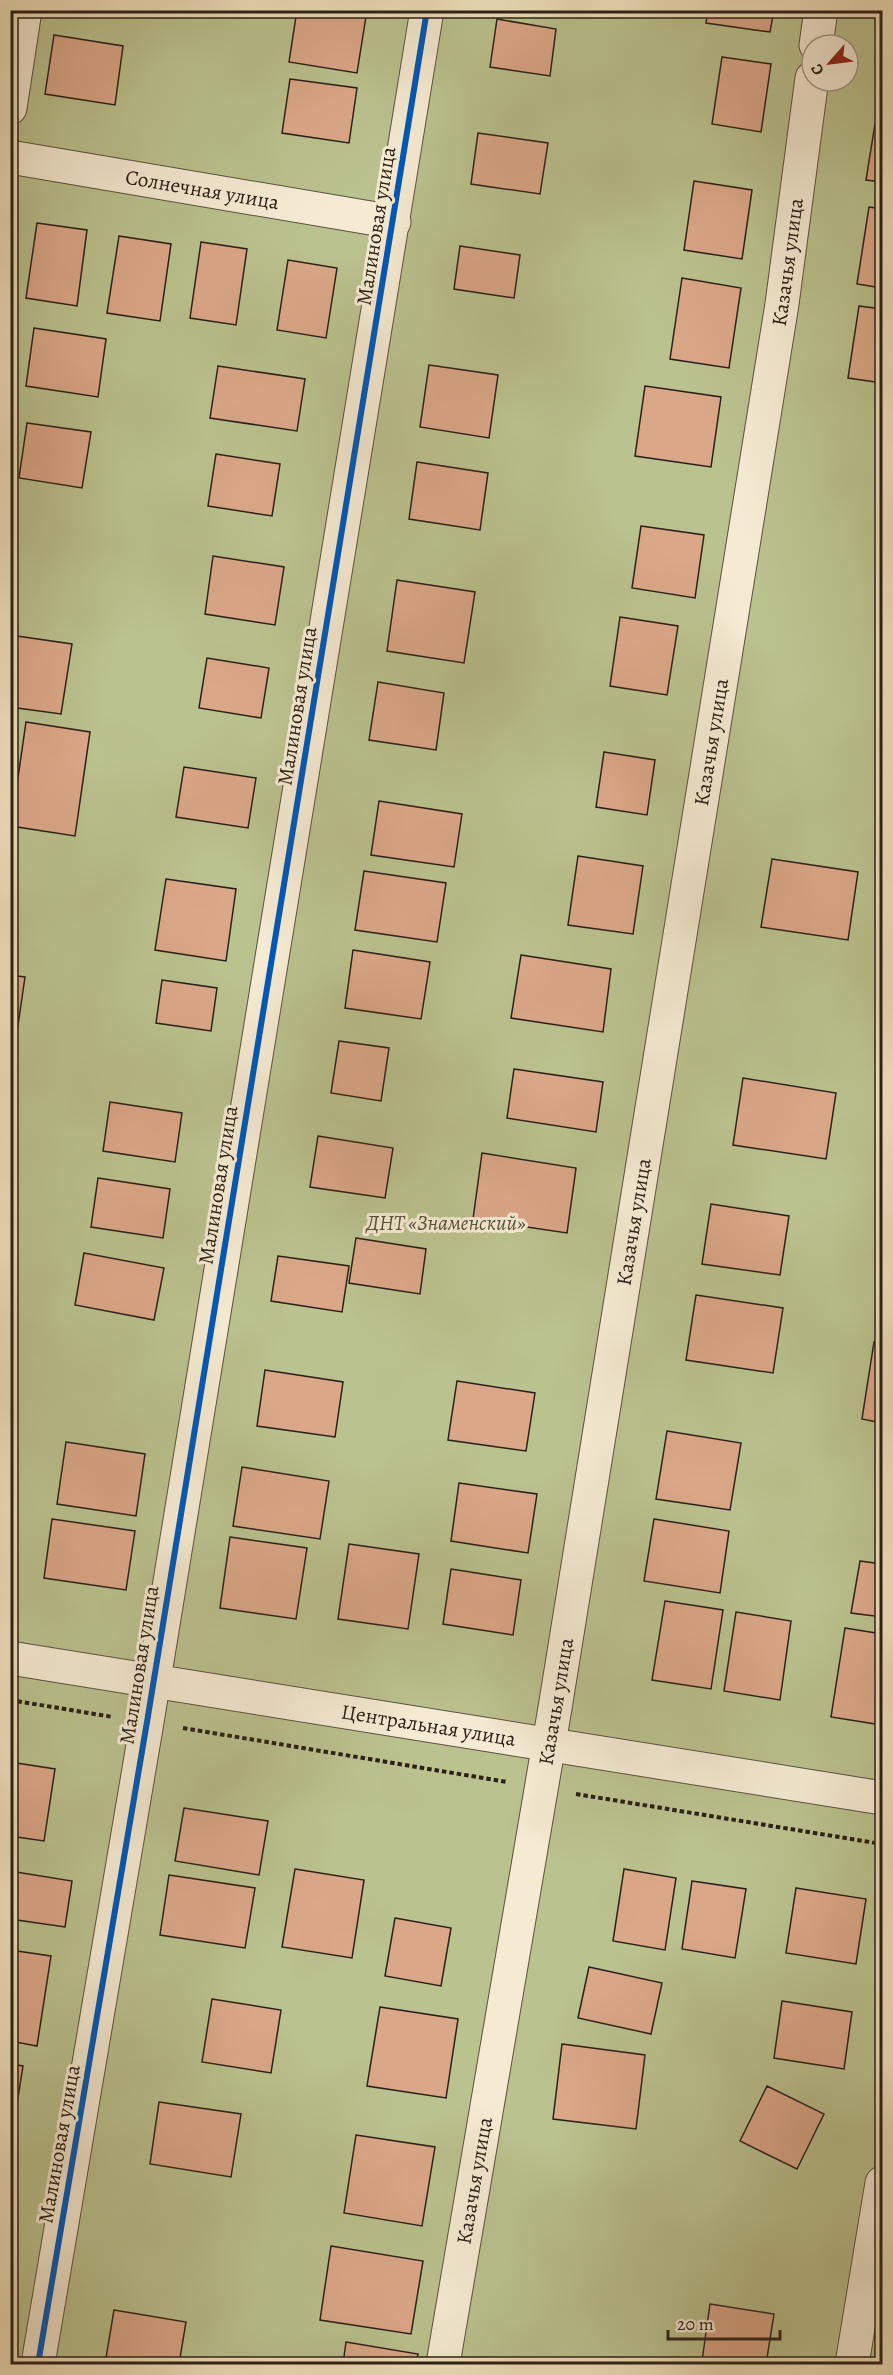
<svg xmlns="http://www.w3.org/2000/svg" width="893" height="2375" font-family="Alegreya,serif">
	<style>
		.green { fill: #bac28f; stroke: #727153; stroke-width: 1.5; fill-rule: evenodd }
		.building { fill: #dba789; stroke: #2b2017; stroke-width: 1.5 }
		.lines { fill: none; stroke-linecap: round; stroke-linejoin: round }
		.street-casing { stroke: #5c5040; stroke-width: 35 }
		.path { stroke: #2b2017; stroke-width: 4; stroke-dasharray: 4.5 3; stroke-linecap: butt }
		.street { stroke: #f5ebd3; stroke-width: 33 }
		.cycleway-casing { stroke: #f5ebd3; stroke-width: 10 }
		.cycleway { stroke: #0057b8; stroke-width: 6 }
		.labels { text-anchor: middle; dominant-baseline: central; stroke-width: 6; stroke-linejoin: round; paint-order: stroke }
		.street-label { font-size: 21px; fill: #2b2017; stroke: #f5ebd3 }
		.park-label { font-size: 21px; font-style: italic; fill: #56513b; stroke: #f5ebd3 }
	</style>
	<rect width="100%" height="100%" fill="#efe0bc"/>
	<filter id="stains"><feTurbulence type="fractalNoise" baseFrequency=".00333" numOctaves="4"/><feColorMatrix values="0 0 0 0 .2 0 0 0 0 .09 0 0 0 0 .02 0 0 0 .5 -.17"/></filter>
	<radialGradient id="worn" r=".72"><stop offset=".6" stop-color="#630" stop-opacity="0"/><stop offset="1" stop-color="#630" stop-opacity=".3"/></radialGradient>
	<!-- green -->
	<path class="green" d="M 11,11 L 882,11 L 882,2364 L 11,2364 ZM 812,45 L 848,45 L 848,81 L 812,81 Z"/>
	<!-- building -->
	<path class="building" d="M 297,10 L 367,10 L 357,73 L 289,62 Z
		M 708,10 L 774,10 L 770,32 L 706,23 Z
		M 497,19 L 556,29 L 550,76 L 490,67 Z
		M 54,35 L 123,46 L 115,105 L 45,94 Z
		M 722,57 L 771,64 L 761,132 L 712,124 Z
		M 290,79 L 357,88 L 349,143 L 282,133 Z
		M 875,124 L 882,125 L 882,182 L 866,180 Z
		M 478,133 L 548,143 L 540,194 L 471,184 Z
		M 694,181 L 752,190 L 742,259 L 684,250 Z
		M 869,207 L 882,209 L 882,288 L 857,284 Z
		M 37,223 L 87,230 L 77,306 L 26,298 Z
		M 119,236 L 171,244 L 160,321 L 107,313 Z
		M 201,242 L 247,249 L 236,325 L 190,318 Z
		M 460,246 L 520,255 L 514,298 L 454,289 Z
		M 288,260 L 337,268 L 326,338 L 277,330 Z
		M 682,278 L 741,288 L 729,368 L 670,359 Z
		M 859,306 L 882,309 L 882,383 L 848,378 Z
		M 34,328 L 106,339 L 98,397 L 26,386 Z
		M 429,365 L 498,375 L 489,438 L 420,427 Z
		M 218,366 L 305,379 L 297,431 L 210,418 Z
		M 645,386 L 721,397 L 711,467 L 635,456 Z
		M 27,423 L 91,432 L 82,488 L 19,478 Z
		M 216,454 L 280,464 L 272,516 L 208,506 Z
		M 417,462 L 488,473 L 480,530 L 409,519 Z
		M 641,526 L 704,535 L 695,598 L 632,588 Z
		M 213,556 L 284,567 L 275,625 L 205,614 Z
		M 397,580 L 475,592 L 464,663 L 387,651 Z
		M 620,617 L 678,626 L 667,695 L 610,686 Z
		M 10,635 L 72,644 L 61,714 L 10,707 Z
		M 207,658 L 269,668 L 261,718 L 199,708 Z
		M 378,682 L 444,693 L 436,750 L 369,740 Z
		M 26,722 L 90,732 L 75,836 L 11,826 Z
		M 604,752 L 655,760 L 647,815 L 596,807 Z
		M 184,767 L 256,778 L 248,828 L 176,817 Z
		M 379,801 L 462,814 L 454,867 L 371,855 Z
		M 578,856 L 643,866 L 633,934 L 568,925 Z
		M 772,859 L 858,872 L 848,940 L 761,927 Z
		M 364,871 L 446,883 L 437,942 L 355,930 Z
		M 166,879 L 236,889 L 226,961 L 155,950 Z
		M 353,950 L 430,962 L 421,1019 L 345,1008 Z
		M 521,955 L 611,969 L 603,1032 L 511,1018 Z
		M 10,975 L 25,977 L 15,1046 L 10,1045 Z
		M 162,980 L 217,988 L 211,1031 L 156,1023 Z
		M 339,1041 L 389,1048 L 381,1101 L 331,1093 Z
		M 514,1069 L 603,1082 L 596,1132 L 507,1118 Z
		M 743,1078 L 836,1093 L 826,1159 L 733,1145 Z
		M 110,1102 L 182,1113 L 175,1162 L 103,1151 Z
		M 318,1136 L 393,1148 L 385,1198 L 310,1187 Z
		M 482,1153 L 576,1168 L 567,1233 L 473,1219 Z
		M 98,1178 L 170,1189 L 163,1238 L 91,1227 Z
		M 711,1204 L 789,1216 L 780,1275 L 702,1264 Z
		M 356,1238 L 426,1249 L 420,1294 L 349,1283 Z
		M 84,1253 L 164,1268 L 154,1320 L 75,1305 Z
		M 278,1256 L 349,1266 L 342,1312 L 271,1301 Z
		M 696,1295 L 783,1308 L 773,1373 L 686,1360 Z
		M 874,1342 L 882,1343 L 882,1423 L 862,1419 Z
		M 265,1370 L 343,1382 L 335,1437 L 257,1426 Z
		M 457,1381 L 535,1393 L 526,1451 L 448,1440 Z
		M 667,1431 L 741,1443 L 730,1510 L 656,1499 Z
		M 66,1442 L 145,1454 L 136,1516 L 57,1504 Z
		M 242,1467 L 329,1481 L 320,1539 L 233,1526 Z
		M 459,1483 L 537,1494 L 528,1553 L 451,1541 Z
		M 52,1519 L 135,1531 L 126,1590 L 44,1578 Z
		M 654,1519 L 729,1531 L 720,1593 L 644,1581 Z
		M 230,1537 L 307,1548 L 296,1619 L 220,1608 Z
		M 349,1544 L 419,1554 L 408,1629 L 338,1619 Z
		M 860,1561 L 882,1564 L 882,1617 L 851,1613 Z
		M 451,1569 L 521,1580 L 513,1635 L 443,1624 Z
		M 665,1601 L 723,1610 L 711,1689 L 652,1680 Z
		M 736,1612 L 791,1621 L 780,1700 L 724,1691 Z
		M 845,1628 L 882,1634 L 882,1725 L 831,1717 Z
		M 10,1762 L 55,1769 L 44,1841 L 10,1836 Z
		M 184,1808 L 268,1821 L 259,1875 L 175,1861 Z
		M 295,1869 L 364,1880 L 352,1958 L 282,1947 Z
		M 624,1869 L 676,1878 L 665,1950 L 613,1941 Z
		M 10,1871 L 72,1881 L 65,1927 L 10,1919 Z
		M 169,1875 L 255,1888 L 245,1948 L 160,1935 Z
		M 692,1881 L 746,1889 L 735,1958 L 682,1949 Z
		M 796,1888 L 866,1899 L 856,1964 L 786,1953 Z
		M 395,1918 L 451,1928 L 441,1986 L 385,1976 Z
		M 10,1950 L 51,1956 L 37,2046 L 10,2041 Z
		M 589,1967 L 662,1983 L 651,2034 L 578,2018 Z
		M 212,1999 L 281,2010 L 271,2073 L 202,2062 Z
		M 782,2001 L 852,2012 L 844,2069 L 774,2058 Z
		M 380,2007 L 458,2019 L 446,2098 L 367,2086 Z
		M 562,2044 L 645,2055 L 636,2129 L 553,2119 Z
		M 10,2064 L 23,2066 L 13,2129 L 10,2129 Z
		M 767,2086 L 824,2114 L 797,2169 L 740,2141 Z
		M 159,2102 L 241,2114 L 231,2177 L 150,2164 Z
		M 356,2135 L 435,2147 L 422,2226 L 344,2213 Z
		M 331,2246 L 423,2261 L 411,2334 L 320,2320 Z
		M 710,2304 L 774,2314 L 766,2364 L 722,2364 L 702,2361 Z
		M 114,2310 L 186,2322 L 179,2364 L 105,2364 Z
		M 346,2342 L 418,2354 L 416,2364 L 343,2364 Z"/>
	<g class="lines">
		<!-- street casing -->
		<g class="street-casing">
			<g id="street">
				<path d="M 816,45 L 821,10"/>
				<path d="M 10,108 L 25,10"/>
				<path id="s1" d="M 10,157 L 394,222"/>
				<path id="s2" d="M 10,1658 L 882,1798"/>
				<path d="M 38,2364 L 147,1722 L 427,10"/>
				<path id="s3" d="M 443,2364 L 555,1708 L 782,304 L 812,78"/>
				<path d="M 852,2364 L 882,2183"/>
			</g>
		</g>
		<!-- path -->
		<path class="path" d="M 10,1700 L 113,1717
			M 183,1728 L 507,1782
			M 576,1794 L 882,1844"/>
		<!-- street -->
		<use href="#street" class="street"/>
		<!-- cycleway casing -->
		<g class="cycleway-casing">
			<path id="cycleway" d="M 38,2364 L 147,1722 L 427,10"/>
		</g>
		<!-- cycleway -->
		<use href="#cycleway" class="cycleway"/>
	</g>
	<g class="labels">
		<!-- street labels -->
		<g class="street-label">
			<text stroke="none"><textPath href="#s1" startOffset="195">Солнечная улица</textPath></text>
			<text transform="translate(376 226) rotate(-81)">Малиновая улица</text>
			<text stroke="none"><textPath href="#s3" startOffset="2130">Казачья улица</textPath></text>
			<text transform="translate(297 706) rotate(-81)">Малиновая улица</text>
			<text stroke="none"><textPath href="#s3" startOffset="1644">Казачья улица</textPath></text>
			<text transform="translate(218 1185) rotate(-81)">Малиновая улица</text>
			<text stroke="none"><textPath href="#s3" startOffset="1158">Казачья улица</textPath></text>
			<text transform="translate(139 1665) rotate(-81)">Малиновая улица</text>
			<text stroke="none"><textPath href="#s3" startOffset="672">Казачья улица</textPath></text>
			<text stroke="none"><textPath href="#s2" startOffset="424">Центральная улица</textPath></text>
			<text transform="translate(59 2144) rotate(-80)">Малиновая улица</text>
			<text stroke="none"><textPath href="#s3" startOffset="186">Казачья улица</textPath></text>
		</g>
		<!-- park labels -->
		<g class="park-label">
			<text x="446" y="1223">ДНТ «Знаменский»</text>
		</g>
	</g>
	<!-- margin -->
	<rect width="893" height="2375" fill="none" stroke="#efe0bc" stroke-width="36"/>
	<rect x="12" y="12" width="869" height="2351" fill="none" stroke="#2b2017" stroke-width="3"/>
	<rect x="18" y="18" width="857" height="2339" fill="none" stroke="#2b2017" stroke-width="1.5"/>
	<!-- north arrow -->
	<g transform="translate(830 63) rotate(242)"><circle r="28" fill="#f5ebd3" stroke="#a49a88" stroke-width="1.5"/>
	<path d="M0-4.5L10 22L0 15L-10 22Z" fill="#8f2418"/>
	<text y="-9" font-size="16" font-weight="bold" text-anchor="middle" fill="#2b2017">С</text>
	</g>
	<!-- scale -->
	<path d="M668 2330v9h112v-9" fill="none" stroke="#2b2017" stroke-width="3"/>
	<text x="677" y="2330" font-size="18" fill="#2b2017" stroke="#f5ebd3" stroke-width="4.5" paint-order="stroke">20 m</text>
	<rect width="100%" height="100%" filter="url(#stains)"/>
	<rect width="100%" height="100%" fill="url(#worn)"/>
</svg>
